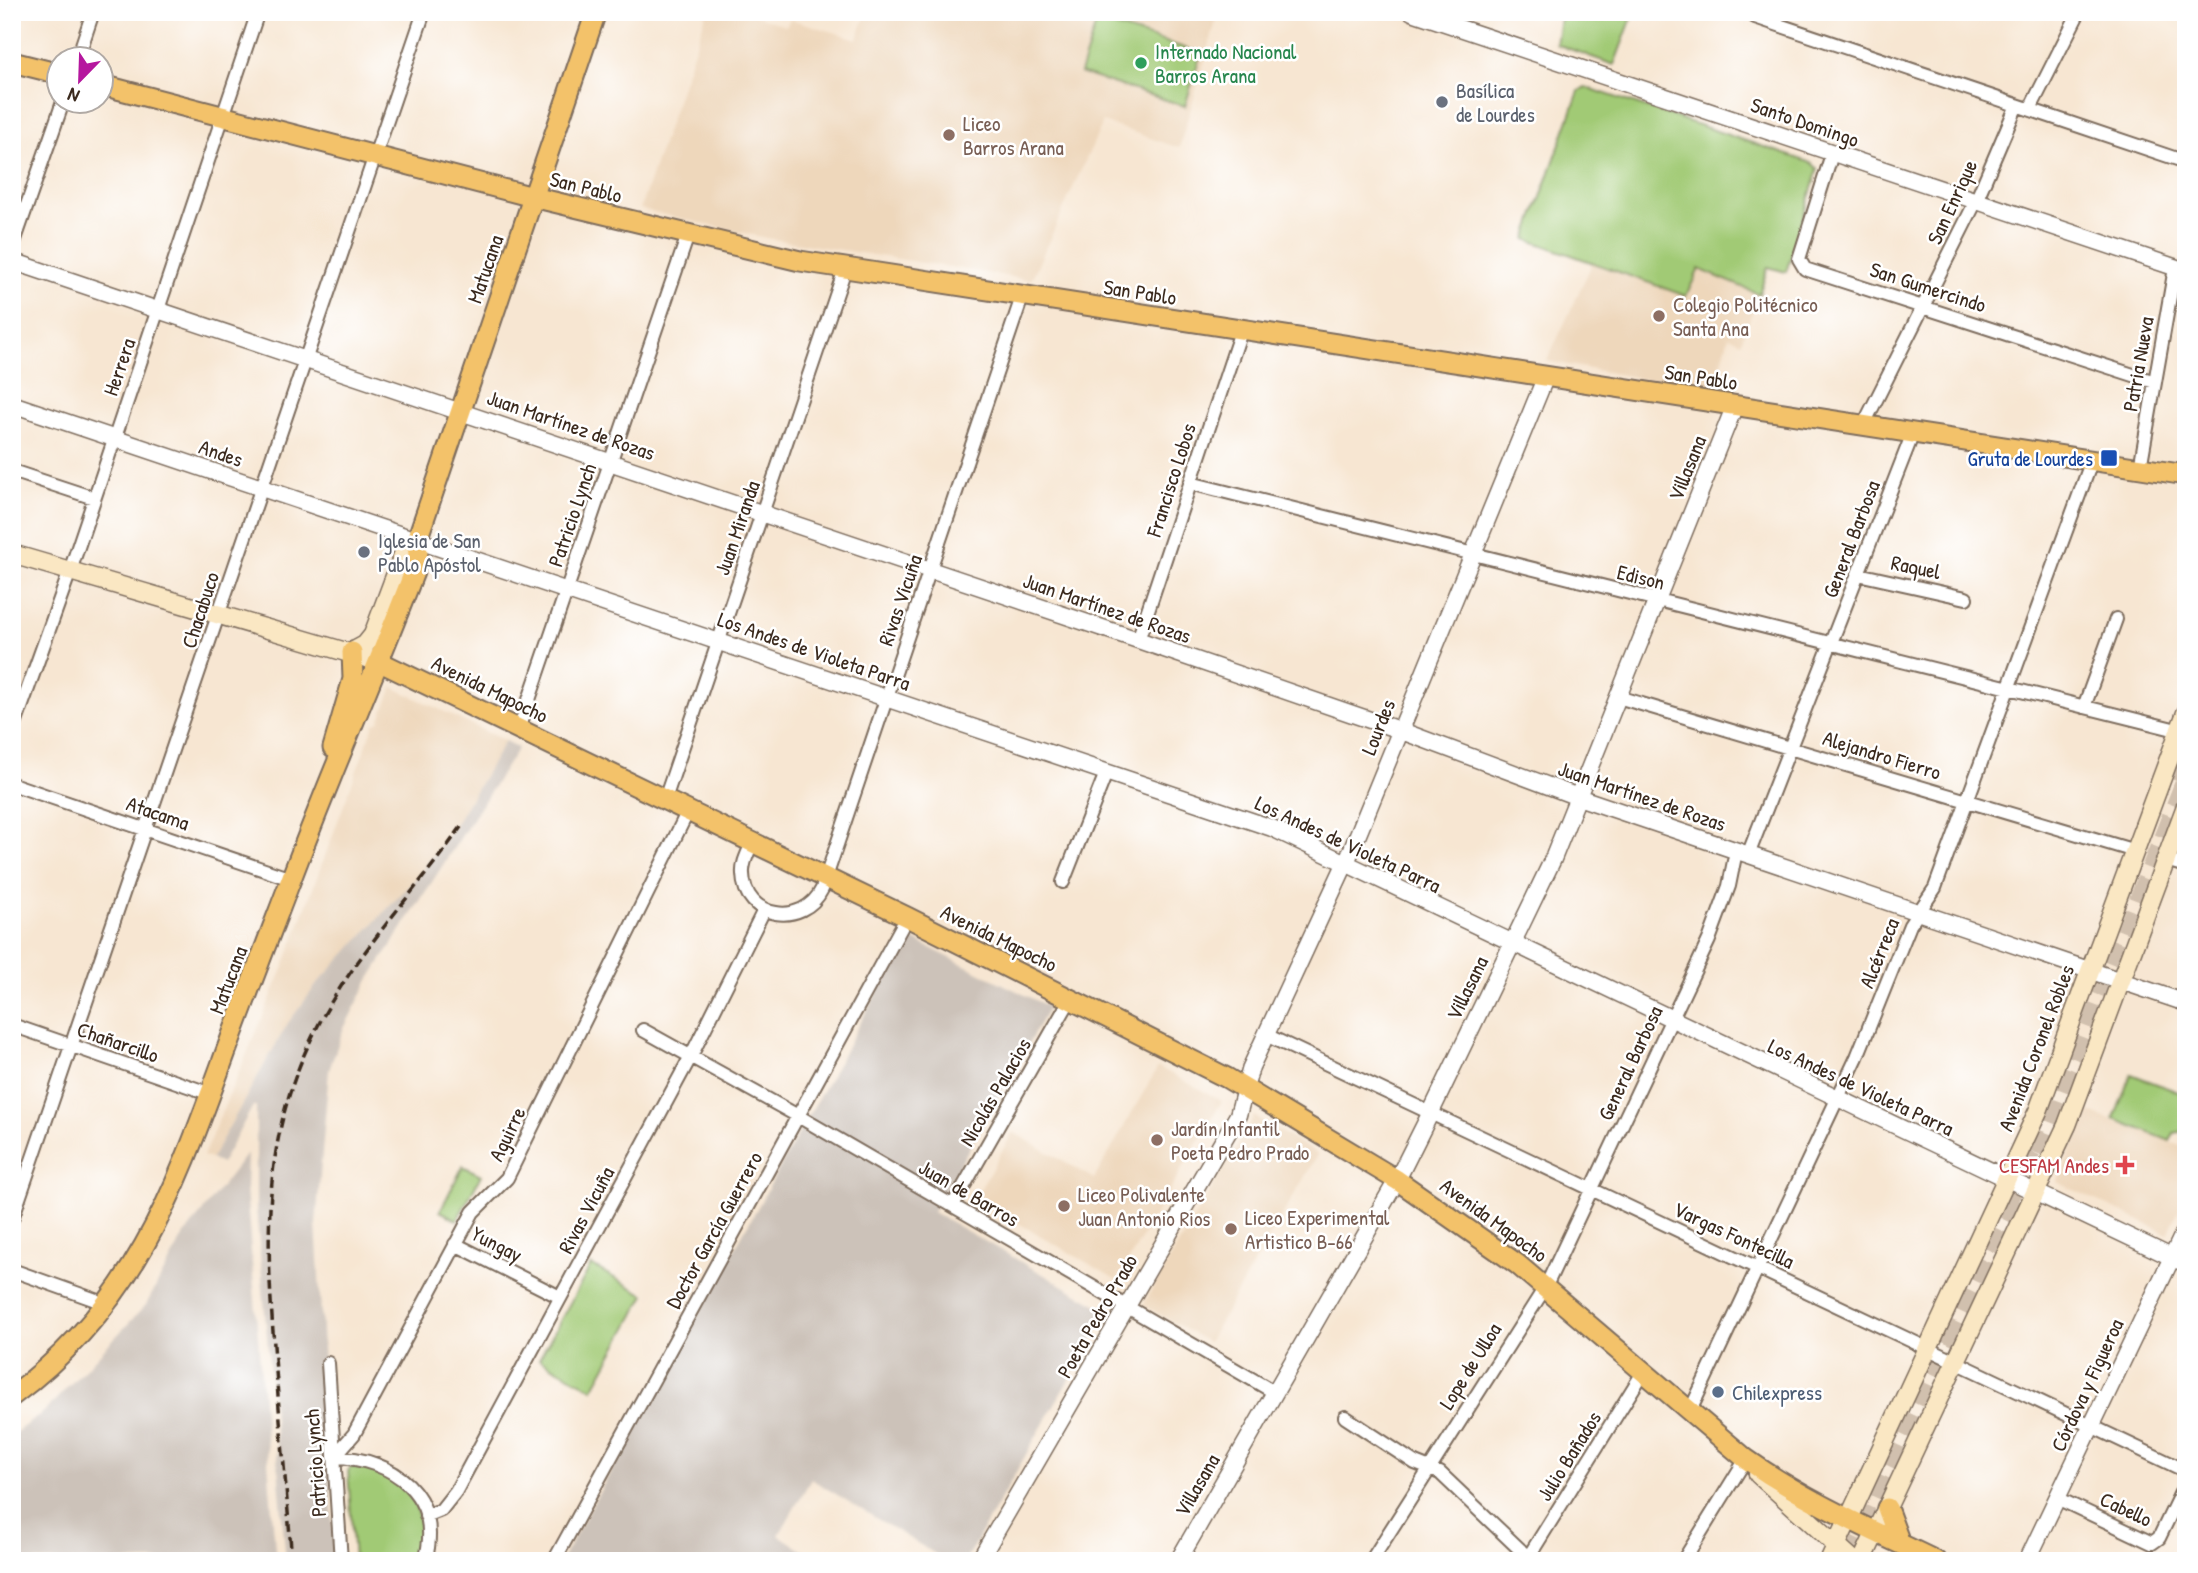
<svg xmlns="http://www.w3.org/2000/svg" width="2198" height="1573" font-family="'Patrick Hand',sans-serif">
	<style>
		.built { fill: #eed7bb }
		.industrial { fill: #ccc2b9 }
		.green { fill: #a1ca75; stroke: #6e7a4a; stroke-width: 2 }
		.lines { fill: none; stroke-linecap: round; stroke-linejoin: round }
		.motorway-tunnel { stroke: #d1c0ae; stroke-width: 23; stroke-dasharray: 23 11; stroke-linecap: butt }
		.minor-casing { stroke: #7d6c5d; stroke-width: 16 }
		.tertiary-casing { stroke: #7d6c5d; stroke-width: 19 }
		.secondary-casing { stroke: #7d6c5d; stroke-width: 21 }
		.primary-casing { stroke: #7d6c5d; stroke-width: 23 }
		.minor { stroke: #fff; stroke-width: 12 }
		.tertiary { stroke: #fff; stroke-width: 16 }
		.secondary { stroke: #fae7c3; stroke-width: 18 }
		.primary { stroke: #f3c26a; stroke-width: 19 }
		.rail { stroke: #3b2a1e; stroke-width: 3.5; stroke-dasharray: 10 5; stroke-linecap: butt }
		.leisure-dot { fill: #2e9e5b; stroke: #fff; stroke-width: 2.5 }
		.worship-dot { fill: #6b7280; stroke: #fff; stroke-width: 2.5 }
		.education-dot { fill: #8d6e63; stroke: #fff; stroke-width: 2.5 }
		.transit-dot { fill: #1a4fb4; stroke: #fff; stroke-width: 2.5 }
		.health-dot { fill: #e0444e; stroke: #fff; stroke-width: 2.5 }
		.service-dot { fill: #5c6f8a; stroke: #fff; stroke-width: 2.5 }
		.labels { text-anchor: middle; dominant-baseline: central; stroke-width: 5; stroke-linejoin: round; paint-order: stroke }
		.leisure-label { font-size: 21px; fill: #27864d; stroke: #fff; text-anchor: start }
		.worship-label { font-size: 21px; fill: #5b616d; stroke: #fff; text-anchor: start }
		.street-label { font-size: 21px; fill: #3b2a1e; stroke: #fff }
		.education-label { font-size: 21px; fill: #785e54; stroke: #fff; text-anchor: start }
		.transit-label { font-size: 21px; fill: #164399; stroke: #fff; text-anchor: end }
		.health-label { font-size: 21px; fill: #be3a42; stroke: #fff; text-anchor: end }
		.service-label { font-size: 21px; fill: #4e5e75; stroke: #fff; text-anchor: start }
	</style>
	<rect width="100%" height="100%" fill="#fff"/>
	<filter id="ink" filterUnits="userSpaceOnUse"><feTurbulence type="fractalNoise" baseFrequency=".0143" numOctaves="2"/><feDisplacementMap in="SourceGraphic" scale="14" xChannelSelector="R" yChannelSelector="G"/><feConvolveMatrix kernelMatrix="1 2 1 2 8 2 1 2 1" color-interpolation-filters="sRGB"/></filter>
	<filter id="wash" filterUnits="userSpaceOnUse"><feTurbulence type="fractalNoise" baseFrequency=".00686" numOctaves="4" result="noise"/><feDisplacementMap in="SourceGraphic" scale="28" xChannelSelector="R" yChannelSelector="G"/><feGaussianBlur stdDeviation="1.57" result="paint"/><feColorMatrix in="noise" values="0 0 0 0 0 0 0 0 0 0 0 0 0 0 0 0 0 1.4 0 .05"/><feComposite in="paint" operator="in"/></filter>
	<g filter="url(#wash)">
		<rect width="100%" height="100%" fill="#f7e6d2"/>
		<!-- built -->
		<path class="built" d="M 707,12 L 746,12 L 786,26 L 790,19 L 857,39 L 867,12 L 1219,12 L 1179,148 L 1103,122 L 1031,280 L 766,238 L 640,209 Z
			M 1593,262 L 1686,296 L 1699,269 L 1759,294 L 1741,342 L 1729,336 L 1714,392 L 1547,361 Z
			M 393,687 L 505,741 L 456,823 L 418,876 L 317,984 L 288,1023 L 211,1159 L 203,1156 L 283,969 L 374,724 L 379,721 Z
			M 1158,1067 L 1222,1101 L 1117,1280 L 975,1198 L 1013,1132 L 1094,1179 Z
			M 2087,1111 L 2186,1148 L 2186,1194 L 2168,1234 L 2057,1182 Z
			M 1254,1116 L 1318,1154 L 1208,1342 L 1143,1305 Z"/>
		<!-- industrial -->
		<path class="industrial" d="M 505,741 L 518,748 L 369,980 L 343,1030 L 329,1070 L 316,1223 L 335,1561 L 286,1561 L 256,1206 L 256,1106 L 253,1106 L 221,1164 L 211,1159 L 288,1023 L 317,984 L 418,876 L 456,823 Z
			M 908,937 L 1049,1007 L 933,1212 L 1108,1311 L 965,1561 L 947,1561 L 811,1479 L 779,1535 L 819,1561 L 561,1561 Z
			M 247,1153 L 246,1189 L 276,1561 L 12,1561 L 12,1435 L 45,1411 L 146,1305 L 183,1237 Z"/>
		<!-- green -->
		<path class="green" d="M 1561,12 L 1634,12 L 1614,65 L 1556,44 Z
			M 1097,21 L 1201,53 L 1185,106 L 1080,73 Z
			M 1585,87 L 1812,163 L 1818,169 L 1786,272 L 1768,267 L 1759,294 L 1699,269 L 1686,296 L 1526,239 L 1579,91 Z
			M 2131,1074 L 2186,1095 L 2186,1131 L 2174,1133 L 2170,1141 L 2114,1119 Z
			M 463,1166 L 481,1175 L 457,1220 L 440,1211 Z
			M 591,1265 L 645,1295 L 593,1389 L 539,1359 Z
			M 351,1467 C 411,1471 425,1508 421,1561 L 354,1561 L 348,1471 Z"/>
	</g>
	<g filter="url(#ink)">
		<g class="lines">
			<!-- motorway-tunnel -->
			<path class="motorway-tunnel" d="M 2171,779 L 2186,739
				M 2041,1155 L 2186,784
				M 2005,1202 L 2038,1132
				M 1851,1561 L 2025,1190"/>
			<!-- minor casing -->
			<g class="minor-casing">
				<path id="minor" d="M 1755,17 L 2183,161
					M 77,60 L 93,12
					M 2030,109 L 2079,12
					M 1832,154 L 1799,259 L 1805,269 L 2155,382
					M 12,248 L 63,102
					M 1863,426 L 1976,201 L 2017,105
					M 2140,468 L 2175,268
					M 12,471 L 94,498
					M 1190,483 L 2185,732
					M 1858,574 L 1966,598
					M 1138,640 L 1241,331
					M 1618,697 L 2135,851
					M 2084,707 L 2116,619
					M 519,729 L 688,235
					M 12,733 L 70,571 L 258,12
					M 12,784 L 291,879
					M 665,799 L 845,269
					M 752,843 C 748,853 742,863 743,874 C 744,919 803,928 822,889 L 1022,297
					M 1748,855 L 1913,433
					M 2166,860 L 2186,866
					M 1063,882 L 1106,773
					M 12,1025 L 211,1094
					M 643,1030 L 798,1116 L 1274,1392
					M 1266,1035 L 2186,1471
					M 953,1205 L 1071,998
					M 12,1219 L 424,12
					M 455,1244 L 560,1297
					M 12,1270 L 107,1304
					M 328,1363 L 341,1561
					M 1690,1411 L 1857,1057 L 1910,925 L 1935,888 L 2092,460
					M 1345,1417 L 1415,1463 L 1440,1473 L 1532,1561
					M 334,1457 L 354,1434 L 473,1212 L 507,1178 L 688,811
					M 334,1457 C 393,1458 444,1496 425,1561
					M 2057,1498 L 2152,1543 L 2159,1538 L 2186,1482
					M 426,1516 L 441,1510 L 456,1491 L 691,1056 L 764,910
					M 554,1561 L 907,917
					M 1371,1561 L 1546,1286 L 1709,940 L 1729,886 L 1736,851
					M 1526,1561 L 1644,1371
					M 1683,1561 L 1746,1459"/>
			</g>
			<!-- tertiary casing -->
			<g class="tertiary-casing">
				<path id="tertiary" d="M 1412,12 L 2186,271
					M 12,261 L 1138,640 L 1399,730 L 1578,797 L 2186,1003
					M 12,404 L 1272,828 L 2186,1264
					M 979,1561 L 1238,1115 L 1251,1067 L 1352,849 L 1546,376
					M 1178,1561 L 1397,1180 L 1431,1112 L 1553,859 L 1735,405
					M 2027,1561 L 2186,1228"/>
			</g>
			<!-- secondary casing -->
			<g class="secondary-casing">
				<path id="secondary" d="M 12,554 L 380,662
					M 352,652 L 365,645 L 373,635 L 403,555 L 417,540
					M 1758,1474 L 1854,1561
					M 1829,1561 L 2038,1111 L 2186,713
					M 1862,1561 L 2067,1125 L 2186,806"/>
			</g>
			<!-- primary casing -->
			<g class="primary-casing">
				<path id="primary" d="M 12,62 L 60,74
					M 102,85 L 533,197 L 800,261 L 2186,475
					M 380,662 L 907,917 L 1227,1078 L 1397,1180 L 1517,1264 L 1746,1459 C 1808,1503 1868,1528 1936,1561
					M 333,748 L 353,679 L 352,652
					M 12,1396 C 138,1303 177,1185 228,1046 C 248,991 269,937 290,882 C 329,778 374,676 414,572 L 418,556 L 417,540 L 596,12
					M 1887,1508 L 1900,1543"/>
			</g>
			<!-- minor -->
			<use href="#minor" class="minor"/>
			<!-- tertiary -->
			<use href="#tertiary" class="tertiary"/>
			<!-- secondary -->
			<use href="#secondary" class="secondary"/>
			<!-- primary -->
			<use href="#primary" class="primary"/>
			<!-- rail -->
			<path class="rail" d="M 292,1561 C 287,1497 281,1434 276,1371 C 266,1244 258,1136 321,1020 C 359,950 416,891 461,827"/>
		</g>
	</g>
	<!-- markers -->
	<circle class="leisure-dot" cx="1141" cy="63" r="7"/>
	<g class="worship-dot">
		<circle cx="1442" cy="102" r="7"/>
		<circle cx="364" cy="552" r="7"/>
	</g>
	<g class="education-dot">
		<circle cx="949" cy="135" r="7"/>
		<circle cx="1659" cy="316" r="7"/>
		<circle cx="1157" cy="1140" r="7"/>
		<circle cx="1064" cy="1206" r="7"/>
		<circle cx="1231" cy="1229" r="7"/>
	</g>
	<rect class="transit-dot" x="2100" y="449" width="18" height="18" rx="3.5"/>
	<path class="health-dot" d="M2121.5 1154.5h7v7h7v7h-7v7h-7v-7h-7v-7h7z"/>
	<circle class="service-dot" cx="1718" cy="1392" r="7"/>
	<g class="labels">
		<!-- leisure labels -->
		<g class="leisure-label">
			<text x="1155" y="51">Internado Nacional<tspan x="1155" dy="24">Barros Arana</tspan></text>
		</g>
		<!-- worship labels -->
		<g class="worship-label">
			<text x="1456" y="90">Basílica<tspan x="1456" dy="24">de Lourdes</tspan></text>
			<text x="378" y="540">Iglesia de San<tspan x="378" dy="24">Pablo Apóstol</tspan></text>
		</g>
		<!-- street labels -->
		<g class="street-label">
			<text transform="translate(1805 122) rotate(19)">Santo Domingo</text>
			<text transform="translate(586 187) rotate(14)">San Pablo</text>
			<text transform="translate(1952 202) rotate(-65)">San Enrique</text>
			<text transform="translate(485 269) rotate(-71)">Matucana</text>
			<text transform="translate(1928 287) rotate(18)">San Gumercindo</text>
			<text transform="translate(1140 292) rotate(9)">San Pablo</text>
			<text transform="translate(2138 364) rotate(-80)">Patria Nueva</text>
			<text transform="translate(119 367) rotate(-71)">Herrera</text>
			<text transform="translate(1701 377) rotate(9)">San Pablo</text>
			<text transform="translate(571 425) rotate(19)">Juan Martínez de Rozas</text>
			<text transform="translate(221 453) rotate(19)">Andes</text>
			<text transform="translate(1687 468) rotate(-68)">Villasana</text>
			<text transform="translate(1171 480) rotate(-72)">Francisco Lobos</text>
			<text transform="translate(572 515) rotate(-71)">Patricio Lynch</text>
			<text transform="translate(737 528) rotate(-71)">Juan Miranda</text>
			<text transform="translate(1851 539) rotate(-69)">General Barbosa</text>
			<text transform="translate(1916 567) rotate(12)">Raquel</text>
			<text transform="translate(1641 577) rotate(14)">Edison</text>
			<text transform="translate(900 600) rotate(-71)">Rivas Vicuña</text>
			<text transform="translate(1107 608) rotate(19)">Juan Martínez de Rozas</text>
			<text transform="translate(200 610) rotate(-72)">Chacabuco</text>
			<text transform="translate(814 651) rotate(19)">Los Andes de Violeta Parra</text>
			<text transform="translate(490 689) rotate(26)">Avenida Mapocho</text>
			<text transform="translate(1378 727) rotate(-68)">Lourdes</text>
			<text transform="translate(1882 755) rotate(17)">Alejandro Fierro</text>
			<text transform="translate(1642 796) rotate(19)">Juan Martínez de Rozas</text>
			<text transform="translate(158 813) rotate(19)">Atacama</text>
			<text transform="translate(1348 844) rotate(25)">Los Andes de Violeta Parra</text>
			<text transform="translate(999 938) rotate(26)">Avenida Mapocho</text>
			<text transform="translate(1879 953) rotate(-68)">Alcérreca</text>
			<text transform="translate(228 980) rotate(-69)">Matucana</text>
			<text transform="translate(1467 988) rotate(-64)">Villasana</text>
			<text transform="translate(118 1042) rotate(19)">Chañarcillo</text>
			<text transform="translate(2036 1048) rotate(-69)">Avenida Coronel Robles</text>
			<text transform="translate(1630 1063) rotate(-65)">General Barbosa</text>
			<text transform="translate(1861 1087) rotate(25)">Los Andes de Violeta Parra</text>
			<text transform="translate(995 1092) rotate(-60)">Nicolás Palacios</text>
			<text transform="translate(507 1134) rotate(-64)">Aguirre</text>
			<text transform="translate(969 1193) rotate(30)">Juan de Barros</text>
			<text transform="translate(586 1210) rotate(-62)">Rivas Vicuña</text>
			<text transform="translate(1494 1220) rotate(36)">Avenida Mapocho</text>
			<text transform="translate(714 1230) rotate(-61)">Doctor García Guerrero</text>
			<text transform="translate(1734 1235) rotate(25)">Vargas Fontecilla</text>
			<text transform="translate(497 1244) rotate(27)">Yungay</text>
			<text transform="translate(1097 1316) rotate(-60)">Poeta Pedro Prado</text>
			<text transform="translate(1470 1366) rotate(-58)">Lope de Ulloa</text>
			<text transform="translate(2087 1385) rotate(-65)">Córdova y Figueroa</text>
			<text transform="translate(1569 1456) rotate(-58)">Julio Bañados</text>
			<text transform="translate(315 1463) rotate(-94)">Patricio Lynch</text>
			<text transform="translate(1197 1485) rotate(-60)">Villasana</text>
			<text transform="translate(2126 1509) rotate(25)">Cabello</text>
		</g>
		<!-- education labels -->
		<g class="education-label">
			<text x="963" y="123">Liceo<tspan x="963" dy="24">Barros Arana</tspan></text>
			<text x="1673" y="304">Colegio Politécnico<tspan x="1673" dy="24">Santa Ana</tspan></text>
			<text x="1171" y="1128">Jardín Infantil<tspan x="1171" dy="24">Poeta Pedro Prado</tspan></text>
			<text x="1078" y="1194">Liceo Polivalente<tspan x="1078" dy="24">Juan Antonio Rios</tspan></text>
			<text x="1245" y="1217">Liceo Experimental<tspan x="1245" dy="24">Artistico B-66</tspan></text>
		</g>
		<!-- transit labels -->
		<g class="transit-label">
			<text x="2093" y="458">Gruta de Lourdes</text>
		</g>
		<!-- health labels -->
		<g class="health-label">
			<text x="2109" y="1165">CESFAM Andes</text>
		</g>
		<!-- service labels -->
		<g class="service-label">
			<text x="1732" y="1392">Chilexpress</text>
		</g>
	</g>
	<!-- margin -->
	<rect width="2198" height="1573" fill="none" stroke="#fff" stroke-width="42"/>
	<!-- north arrow -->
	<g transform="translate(80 80) rotate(203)"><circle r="33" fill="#ffffff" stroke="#b1aaa5" stroke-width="2"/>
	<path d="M0-5L12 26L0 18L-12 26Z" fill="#b5179e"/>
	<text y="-10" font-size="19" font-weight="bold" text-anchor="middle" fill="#3b2a1e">N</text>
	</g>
</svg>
